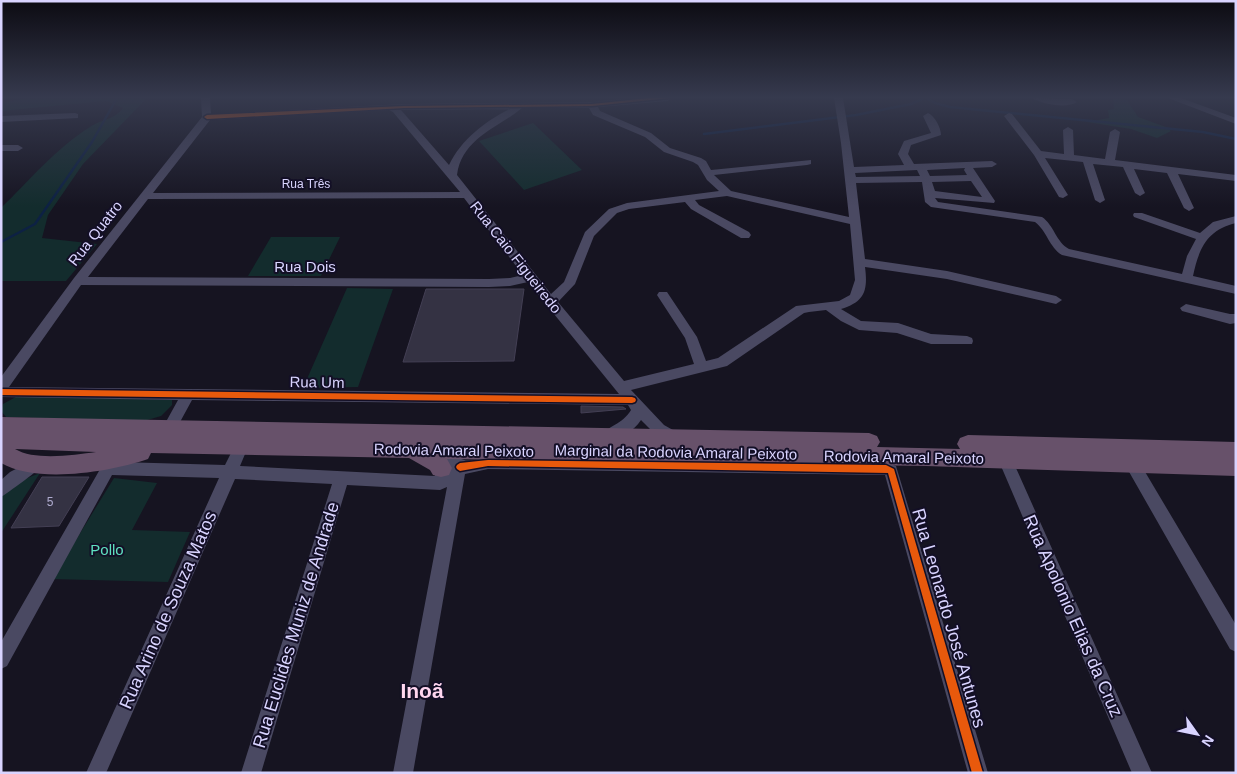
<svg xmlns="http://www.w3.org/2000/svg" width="1237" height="774" font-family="Helvetica,sans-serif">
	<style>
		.green { fill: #132c2d }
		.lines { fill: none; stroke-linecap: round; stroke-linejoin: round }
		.stream { stroke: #0d2144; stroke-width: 2.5 }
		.building { fill: #343243; stroke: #433f54 }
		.minor { fill: #4a4962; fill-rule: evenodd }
		.highway { fill: #67516a; fill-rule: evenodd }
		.cycleway-casing { stroke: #130f26; stroke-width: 3 }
		.cycleway { fill: #e8590c; fill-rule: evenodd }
		.labels { text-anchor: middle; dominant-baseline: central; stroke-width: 4; stroke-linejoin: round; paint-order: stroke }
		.far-street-label { font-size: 12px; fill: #d9d4ff; stroke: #130f26 }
		.number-label { font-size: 12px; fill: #b0acd0 }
		.street-label { font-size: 15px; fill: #d9d4ff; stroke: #130f26 }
		.park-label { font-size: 15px; fill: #5fe0c0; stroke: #130f26 }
		.near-street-label { font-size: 18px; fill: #d9d4ff; stroke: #130f26 }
		.near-quarter-label { font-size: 21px; font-weight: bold; fill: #ffd6f0; stroke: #130f26 }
	</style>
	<rect width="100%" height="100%" fill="#161421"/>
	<!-- green -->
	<path class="green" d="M 28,98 L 147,98 L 83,164 L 48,215 L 42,238 L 97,244 L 66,281 L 1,281 L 1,208 C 29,181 56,148 90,127 C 102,119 114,120 123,108 L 106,101 L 1,111 L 1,103 Z
		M 1113,98 L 1127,100 L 1138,117 L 1166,127 L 1171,131 L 1157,138 L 1131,129 L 1087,122 L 1109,118 L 1108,110 L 1114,109 Z
		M 533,123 L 582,170 L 524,190 L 479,141 Z
		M 271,237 L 340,237 L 321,276 L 248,276 Z
		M 347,288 L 393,289 L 358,387 L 303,388 Z
		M 23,393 L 172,400 L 172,405 L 161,416 L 144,421 L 6,417 L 1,411 L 3,404 Z
		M 40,473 L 1,533 L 1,497 L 15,483 Z
		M 114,478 L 157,483 L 132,530 L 190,532 L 168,582 L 52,579 Z"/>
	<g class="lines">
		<!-- stream -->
		<path class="stream" d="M 927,98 L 935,103 L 950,107 L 1203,132 L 1236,139
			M 704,134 L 856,115 L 911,104 L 924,98
			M 1,242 L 35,224 L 92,142 L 117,98"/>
	</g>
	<!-- building -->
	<path class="building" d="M 426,289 L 524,289 L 514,361 L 403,362 Z
		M 581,406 L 623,407 L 626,409 L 581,413 Z
		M 42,477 L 89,477 L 59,526 L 11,528 Z"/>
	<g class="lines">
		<!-- minor -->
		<path class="minor" d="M 201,98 L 210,98 L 211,114 L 404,104 L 592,102 L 635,98 L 672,98 L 668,101 L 598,107 L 600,111 L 651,133 L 670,148 L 701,158 L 706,161 L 711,170 L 811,160 L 811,164 L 807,165 L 714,175 L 731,191 L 849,217 L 841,143 L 834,98 L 843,98 L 854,167 L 904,165 L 898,154 L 904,141 L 931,133 L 923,116 L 928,113 C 935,116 941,128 941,135 L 911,145 L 908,154 L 914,164 L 992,161 L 997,164 L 992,167 L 973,168 L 995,201 L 994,203 L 935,198 L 938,202 L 1042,217 C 1054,225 1056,242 1069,249 L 1182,274 L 1187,256 L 1196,239 L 1134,217 L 1133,215 L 1134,213 L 1142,213 L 1200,233 L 1213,222 L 1236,216 L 1236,223 C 1207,230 1199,248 1193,276 L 1236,286 L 1236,294 L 1062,255 C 1049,247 1047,231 1035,222 L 931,207 L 925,202 L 922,182 L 856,183 L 865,259 L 947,271 L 1056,296 L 1062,300 L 1056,304 L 947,279 L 865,267 C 868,290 865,302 841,309 L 861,321 L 898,323 L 931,334 L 967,336 L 972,338 L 973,341 L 972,344 L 931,344 L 897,333 L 859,330 L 841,321 L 826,310 L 809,312 L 804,313 L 727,366 L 631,390 L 664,425 L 680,434 L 682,438 L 680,442 L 675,444 L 654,433 L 641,420 C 633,432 622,437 609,441 L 604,439 L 602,435 C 606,427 623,424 631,410 L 628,405 L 192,400 L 174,433 L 169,435 L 164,433 L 162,429 L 178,400 L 1,397 L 1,377 L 74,278 L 202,117 ZM 522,108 L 589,108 L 593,115 L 645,137 L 664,152 L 693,162 L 698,165 L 707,180 L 719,191 L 627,203 L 609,209 L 585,232 L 564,282 L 551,294 L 457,175 C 462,138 498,128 522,108 ZM 510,109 C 485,121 461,140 449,165 L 401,110 ZM 389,110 L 393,112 L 460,192 L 153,193 L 210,120 ZM 965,168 L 964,170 L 967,175 L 930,176 L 927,170 ZM 917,170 L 920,176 L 856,177 L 855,173 ZM 971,181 L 982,197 L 935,191 L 932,182 ZM 727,196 L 850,224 L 855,280 L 850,295 L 839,301 L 796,306 L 718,358 L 706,361 L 697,337 L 667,292 L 659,292 L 657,295 L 685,338 L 694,364 L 624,381 L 558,302 L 575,284 L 594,236 L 617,213 L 629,209 L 685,202 L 691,209 L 741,238 L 749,238 L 751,235 L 749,232 L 699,205 L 695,200 ZM 464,198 L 523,275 L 510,278 L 489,279 L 88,277 L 148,199 ZM 528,282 L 619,394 L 9,387 L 81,285 L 489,287 L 510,286 Z
			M 1032,98 L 1072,99 L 1077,102 C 1067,109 1041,104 1032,98 Z
			M 1168,98 L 1181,98 L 1236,118 L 1236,124 Z
			M 75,113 L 78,114 L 78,118 L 1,122 L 1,116 Z
			M 1009,113 L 1012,114 L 1041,151 L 1064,154 L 1063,130 L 1068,127 L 1073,130 L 1074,155 L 1105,159 L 1110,132 L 1115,129 L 1120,132 L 1115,160 L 1236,175 L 1236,181 L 1178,174 L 1194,208 L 1189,211 L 1184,208 L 1167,173 L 1134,169 L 1145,193 L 1140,196 L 1135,193 L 1123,167 L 1093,164 L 1105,200 L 1100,203 L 1095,200 L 1083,162 L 1045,158 L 1068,195 L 1063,198 L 1059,197 L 1034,155 L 1004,116 Z
			M 1,145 L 18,145 L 23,148 L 18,151 L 1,151 Z
			M 1186,304 L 1230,314 L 1236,314 L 1236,323 L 1230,324 L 1182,311 L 1180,308 Z
			M 241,441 L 246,443 L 248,447 L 240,466 L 435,476 C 432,465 440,455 453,455 C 457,456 460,459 464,460 C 470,462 482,458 488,457 L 886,463 L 896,466 L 988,773 L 968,773 L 885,475 L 488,469 L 465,474 L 413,773 L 393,773 L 447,487 L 440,490 L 347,485 L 261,773 L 241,773 L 332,484 L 235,479 L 106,773 L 86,773 L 219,478 L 112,475 L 7,666 L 1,669 L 1,642 L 107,457 L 112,455 L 117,457 L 119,462 L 225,465 L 236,443 Z
			M 1005,453 L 1010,455 L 1012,459 L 1152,773 L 1132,773 L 998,459 L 1000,455 Z
			M 37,458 L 42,459 L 45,464 C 43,467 5,495 1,497 L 1,480 L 10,472 Z
			M 1133,459 L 1138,460 L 1236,625 L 1236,652 L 1230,649 L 1128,470 L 1125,465 L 1128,460 Z"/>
		<!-- highway -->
		<path class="highway" d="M 1,417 L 869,433 L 877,436 L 880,442 L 877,447 L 960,449 L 957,444 L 960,438 L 968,435 L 1236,442 L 1236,476 L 926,466 L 447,459 L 452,468 L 449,475 L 441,477 L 433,475 L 430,470 L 409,458 L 151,453 L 148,459 C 110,472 37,484 1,463 ZM 15,449 L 96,452 C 74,455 35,461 15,449 Z"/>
		<!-- cycleway casing -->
		<g class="cycleway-casing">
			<path id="cycleway" d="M 649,98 L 670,98 L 592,106 L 404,108 L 207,119 L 204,117 L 207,115 L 404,106 L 592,104 Z
				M 1,389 L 632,397 L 635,398 L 636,400 L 635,402 L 632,403 L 1,395 Z
				M 488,460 L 886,465 L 894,469 L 983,773 L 972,773 L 888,473 L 488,466 L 460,471 L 457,469 L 456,467 L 457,465 L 460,463 Z"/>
		</g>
		<!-- cycleway -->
		<use href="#cycleway" class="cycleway"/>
	</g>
	<!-- sky -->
	<linearGradient id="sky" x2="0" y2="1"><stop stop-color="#0c0b12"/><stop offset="0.47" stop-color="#363a4e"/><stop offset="1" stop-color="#363a4e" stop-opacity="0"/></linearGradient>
	<rect width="1237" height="207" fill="url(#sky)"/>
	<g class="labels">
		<!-- far-street labels -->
		<g class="far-street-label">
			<text x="306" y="184">Rua Três</text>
		</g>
		<!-- number labels -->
		<g class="number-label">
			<text x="50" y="502">5</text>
		</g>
		<!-- street labels -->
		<g class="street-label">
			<text transform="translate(95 233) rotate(-52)">Rua Quatro</text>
			<text transform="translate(516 257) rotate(52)">Rua Caio Figueiredo</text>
			<text x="305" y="266">Rua Dois</text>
			<text transform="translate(317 382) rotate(1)">Rua Um</text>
			<text transform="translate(454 450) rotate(1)">Rodovia Amaral Peixoto</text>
			<text transform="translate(676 452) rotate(1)">Marginal da Rodovia Amaral Peixoto</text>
			<text transform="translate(904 457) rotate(1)">Rodovia Amaral Peixoto</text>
		</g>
		<!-- park labels -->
		<g class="park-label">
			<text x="107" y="549">Pollo</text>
		</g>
		<!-- near-street labels -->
		<g class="near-street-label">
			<text transform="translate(168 610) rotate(-66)">Rua Arino de Souza Matos</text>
			<text transform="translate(1073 616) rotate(66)">Rua Apolonio Elias da Cruz</text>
			<text transform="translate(949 618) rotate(74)">Rua Leonardo José Antunes</text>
			<text transform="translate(296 625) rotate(-73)">Rua Euclides Muniz de Andrade</text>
		</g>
		<!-- near-quarter labels -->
		<g class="near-quarter-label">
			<text x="422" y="690">Inoã</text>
		</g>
	</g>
	<!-- border -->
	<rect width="1237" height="774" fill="none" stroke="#d9d4ff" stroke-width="5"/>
	<!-- north arrow -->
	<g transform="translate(1197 734) rotate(123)" stroke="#130f26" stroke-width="4" paint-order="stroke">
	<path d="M0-4L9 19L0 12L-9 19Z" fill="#d9d4ff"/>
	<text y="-8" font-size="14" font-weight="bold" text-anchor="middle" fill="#d9d4ff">N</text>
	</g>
</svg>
